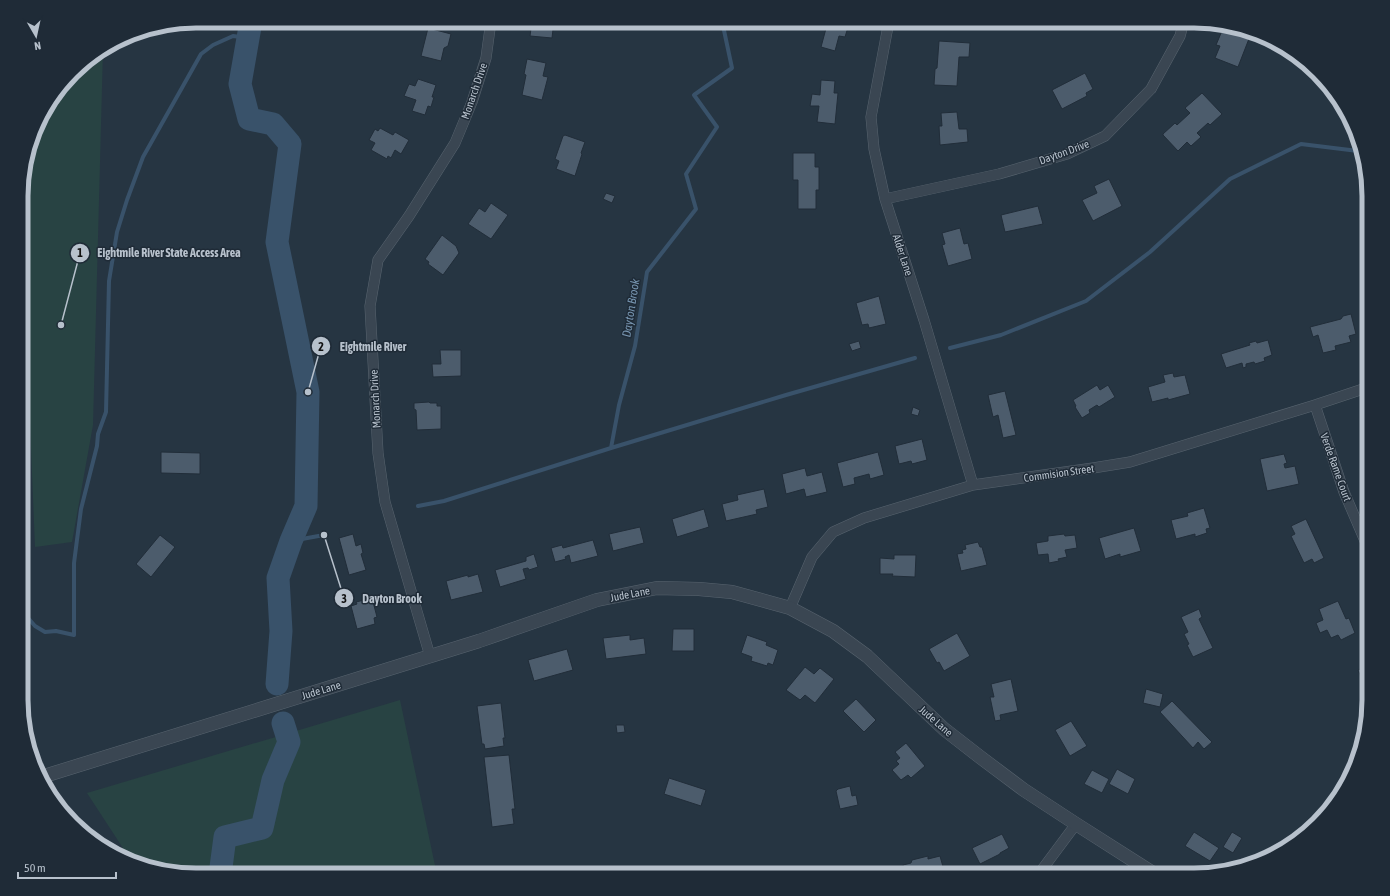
<svg xmlns="http://www.w3.org/2000/svg" width="1390" height="896" font-family="'Asap Condensed',sans-serif">
	<style>
		.green { fill: #284343 }
		.lines { fill: none; stroke-linecap: round; stroke-linejoin: round }
		.stream { stroke: #39526a; stroke-width: 4 }
		.river { stroke: #39526a; stroke-width: 23 }
		.building { fill: #4c5c6c; stroke: #212d39 }
		.minor-casing { stroke: #58646f; stroke-width: 11 }
		.tertiary-casing { stroke: #58646f; stroke-width: 14 }
		.minor { stroke: #3a4652; stroke-width: 10 }
		.tertiary { stroke: #3a4652; stroke-width: 13 }
		.labels { text-anchor: middle; dominant-baseline: central; stroke-width: 3; stroke-linejoin: round; paint-order: stroke }
		.street-label { font-size: 11px; fill: #b7c1cc; stroke: #1f2b37 }
		.water-label { font-size: 12px; font-style: italic; fill: #7795b0; stroke: #1f2b37 }
		.rim { fill: none; stroke: #b7c1cc; stroke-width: 5 }
		.leader { fill: none; stroke: #b7c1cc; stroke-width: 1.5 }
		.callout-dot { fill: #b7c1cc; stroke: #1f2b37; stroke-width: 1.5 }
		.mark-label { font-size: 12px; text-anchor: middle; font-weight: bold; fill: #111 }
		.callout-label { font-size: 12px; text-anchor: middle; font-weight: bold; fill: #b7c1cc; stroke: #1f2b37; stroke-width: 3; stroke-linejoin: round; paint-order: stroke }
	</style>
	<rect width="100%" height="100%" fill="#263542"/>
	<!-- green -->
	<path class="green" d="M 103,50 L 93,425 L 72,542 L 35,547 L 22,226 L 22,173 L 39,118 L 80,65 Z
		M 400,700 L 437,875 L 196,875 L 140,866 L 132,862 L 87,793 Z"/>
	<g class="lines">
		<!-- stream -->
		<path class="stream" d="M 950,348 L 1001,335 L 1086,301 L 1150,252 L 1230,179 L 1301,144 L 1358,151
			M 611,448 L 786,395 L 915,358
			M 418,506 L 444,501 L 611,448 L 619,405 L 635,346 L 647,272 L 696,209 L 686,174 L 717,127 L 694,95 L 732,68 L 722,21
			M 291,541 L 324,535
			M 22,617 L 28,618 L 35,626 L 45,632 L 56,631 L 74,635 L 74,563 L 81,509 L 97,446 L 98,434 L 106,412 L 109,281 L 117,232 L 127,200 L 143,157 L 201,54 L 213,45 L 233,36 L 248,38"/>
		<!-- river -->
		<path class="river" d="M 251,21 L 240,84 L 249,119 L 273,124 L 290,144 L 277,242 L 308,392 L 306,506 L 291,541 L 278,578 L 281,631 L 277,684
			M 220,875 L 225,837 L 262,828 L 273,780 L 289,742 L 283,723"/>
	</g>
	<!-- building -->
	<path class="building" d="M 532,21 L 554,21 L 552,38 L 530,36 Z
		M 828,21 L 850,21 L 845,37 L 839,36 L 835,51 L 821,47 Z
		M 1115,21 L 1136,21 L 1134,29 L 1114,25 Z
		M 1224,26 L 1252,31 L 1238,67 L 1215,58 L 1220,46 L 1216,45 Z
		M 428,28 L 451,34 L 448,46 L 444,48 L 441,61 L 421,56 Z
		M 939,41 L 970,43 L 969,57 L 959,57 L 957,86 L 934,85 L 935,69 L 937,68 Z
		M 527,59 L 546,63 L 543,76 L 548,77 L 542,100 L 522,95 L 526,75 L 524,74 Z
		M 1085,73 L 1093,89 L 1086,93 L 1087,96 L 1062,109 L 1052,90 Z
		M 418,79 L 436,85 L 432,97 L 434,97 L 431,107 L 428,106 L 425,115 L 412,111 L 416,100 L 404,96 L 409,84 L 415,86 Z
		M 821,80 L 835,81 L 834,93 L 838,93 L 835,124 L 817,122 L 819,106 L 810,106 L 812,94 L 820,95 Z
		M 1202,93 L 1222,114 L 1210,125 L 1208,123 L 1197,133 L 1201,137 L 1191,146 L 1187,142 L 1178,151 L 1163,135 L 1163,134 L 1175,123 L 1177,125 L 1190,113 L 1185,108 Z
		M 957,112 L 959,129 L 967,129 L 968,142 L 940,145 L 939,126 L 942,126 L 941,113 Z
		M 380,128 L 393,135 L 395,132 L 409,140 L 401,154 L 395,150 L 391,158 L 388,156 L 387,159 L 371,150 L 375,143 L 369,140 L 375,129 L 378,131 Z
		M 565,135 L 585,142 L 581,153 L 582,154 L 575,176 L 556,169 L 559,161 L 555,159 L 563,136 Z
		M 793,153 L 815,153 L 815,167 L 819,167 L 819,190 L 816,190 L 816,209 L 798,209 L 798,180 L 793,180 Z
		M 1109,179 L 1122,206 L 1093,221 L 1082,200 L 1097,193 L 1094,186 Z
		M 606,193 L 615,196 L 612,203 L 603,199 Z
		M 491,203 L 508,215 L 491,239 L 468,224 L 479,208 L 485,212 Z
		M 1038,206 L 1043,224 L 1005,232 L 1001,215 Z
		M 960,228 L 964,244 L 968,243 L 972,259 L 948,266 L 942,245 L 945,244 L 942,233 Z
		M 442,235 L 456,246 L 459,253 L 443,275 L 428,264 L 429,262 L 425,259 Z
		M 879,296 L 886,324 L 869,328 L 868,324 L 862,325 L 856,303 Z
		M 1351,314 L 1356,334 L 1349,336 L 1351,342 L 1335,346 L 1336,350 L 1323,353 L 1318,335 L 1313,337 L 1310,327 L 1341,319 L 1343,316 Z
		M 1268,340 L 1272,355 L 1264,358 L 1265,361 L 1255,364 L 1254,362 L 1246,364 L 1246,367 L 1243,368 L 1242,363 L 1226,368 L 1221,354 L 1250,345 L 1249,343 L 1256,341 L 1257,343 Z
		M 859,341 L 861,348 L 852,351 L 849,344 Z
		M 440,350 L 461,350 L 461,376 L 433,377 L 432,364 L 441,364 Z
		M 1173,373 L 1174,377 L 1185,375 L 1190,394 L 1168,400 L 1168,398 L 1152,402 L 1148,387 L 1165,382 L 1163,375 Z
		M 1097,385 L 1100,390 L 1108,385 L 1115,397 L 1099,407 L 1097,405 L 1089,410 L 1090,413 L 1082,418 L 1075,407 L 1076,406 L 1073,400 Z
		M 1005,391 L 1016,435 L 1003,438 L 998,415 L 993,417 L 988,395 Z
		M 429,402 L 430,403 L 437,403 L 437,406 L 441,406 L 441,429 L 417,430 L 416,410 L 414,409 L 414,403 Z
		M 913,407 L 920,410 L 918,416 L 911,414 Z
		M 922,439 L 927,460 L 912,464 L 911,461 L 899,464 L 895,446 Z
		M 161,452 L 200,453 L 200,474 L 161,473 Z
		M 878,452 L 884,475 L 870,479 L 869,474 L 854,478 L 855,484 L 843,487 L 837,463 Z
		M 1284,454 L 1287,463 L 1284,464 L 1285,468 L 1295,466 L 1299,484 L 1267,491 L 1260,459 Z
		M 805,468 L 807,476 L 822,472 L 827,492 L 806,497 L 804,489 L 786,494 L 782,474 Z
		M 764,489 L 768,507 L 756,510 L 757,514 L 726,521 L 722,504 L 738,500 L 737,495 Z
		M 1204,508 L 1210,528 L 1206,529 L 1207,533 L 1195,537 L 1195,534 L 1176,539 L 1171,520 L 1188,516 L 1187,513 Z
		M 704,509 L 709,527 L 677,537 L 672,519 Z
		M 1306,519 L 1324,558 L 1314,563 L 1312,559 L 1304,563 L 1291,536 L 1295,534 L 1291,526 Z
		M 640,527 L 644,543 L 613,551 L 609,534 Z
		M 1134,528 L 1141,551 L 1120,557 L 1120,554 L 1105,559 L 1099,538 Z
		M 353,534 L 356,546 L 361,544 L 363,553 L 361,554 L 366,570 L 349,575 L 339,538 Z
		M 1064,534 L 1065,536 L 1075,535 L 1077,548 L 1065,550 L 1067,557 L 1058,559 L 1059,561 L 1049,563 L 1048,554 L 1038,555 L 1036,543 L 1048,541 L 1048,536 Z
		M 160,535 L 175,547 L 151,577 L 136,564 Z
		M 593,540 L 598,556 L 571,563 L 569,555 L 565,557 L 566,559 L 555,562 L 551,548 L 562,545 L 563,548 Z
		M 978,542 L 980,547 L 982,547 L 987,565 L 961,571 L 957,554 L 963,553 L 962,550 L 966,549 L 965,545 Z
		M 534,554 L 538,567 L 529,570 L 528,568 L 523,569 L 526,579 L 500,587 L 495,570 L 526,561 L 526,557 Z
		M 894,555 L 916,555 L 915,577 L 892,576 L 893,574 L 880,574 L 880,558 L 894,559 Z
		M 478,574 L 483,592 L 451,600 L 446,581 L 468,575 L 468,577 Z
		M 372,598 L 377,617 L 374,618 L 375,624 L 357,629 L 351,606 L 357,604 L 356,602 Z
		M 1338,601 L 1346,619 L 1349,618 L 1355,633 L 1341,640 L 1338,635 L 1331,638 L 1327,630 L 1320,633 L 1316,623 L 1323,620 L 1319,609 Z
		M 1199,609 L 1202,617 L 1199,619 L 1213,648 L 1193,657 L 1187,645 L 1189,644 L 1184,634 L 1188,632 L 1181,617 Z
		M 673,629 L 694,629 L 694,651 L 672,651 Z
		M 957,633 L 970,656 L 944,671 L 939,662 L 937,663 L 929,649 Z
		M 630,635 L 630,640 L 644,638 L 646,654 L 606,659 L 603,638 Z
		M 747,635 L 767,642 L 766,645 L 778,650 L 773,665 L 768,663 L 767,666 L 751,661 L 752,657 L 741,653 Z
		M 567,649 L 573,670 L 534,681 L 528,660 Z
		M 1369,665 L 1369,695 L 1358,670 Z
		M 805,667 L 814,674 L 820,668 L 834,679 L 815,703 L 805,695 L 800,700 L 786,690 Z
		M 1011,679 L 1018,711 L 1000,715 L 1001,720 L 995,721 L 990,697 L 994,697 L 991,684 Z
		M 1146,689 L 1163,694 L 1160,707 L 1143,703 Z
		M 856,699 L 876,720 L 864,732 L 843,711 Z
		M 1369,700 L 1369,710 L 1366,712 L 1362,703 Z
		M 1172,701 L 1212,742 L 1204,749 L 1198,742 L 1193,748 L 1160,712 Z
		M 501,703 L 505,738 L 503,738 L 504,746 L 485,749 L 484,744 L 482,744 L 477,706 Z
		M 1071,721 L 1087,746 L 1070,756 L 1055,730 Z
		M 616,725 L 624,725 L 625,732 L 617,733 Z
		M 906,743 L 925,766 L 911,778 L 908,775 L 901,780 L 892,770 L 899,764 L 896,761 L 900,758 L 895,752 Z
		M 509,755 L 515,809 L 512,809 L 514,824 L 492,827 L 484,757 Z
		M 1117,769 L 1135,779 L 1128,794 L 1109,784 Z
		M 1092,770 L 1109,779 L 1102,793 L 1084,784 Z
		M 669,778 L 706,790 L 701,806 L 664,794 Z
		M 850,786 L 852,796 L 856,795 L 858,805 L 840,809 L 836,791 L 838,789 Z
		M 1194,832 L 1219,848 L 1210,861 L 1185,846 Z
		M 1232,832 L 1242,838 L 1233,853 L 1223,847 Z
		M 1002,834 L 1009,848 L 1000,853 L 1000,854 L 980,864 L 972,848 Z
		M 928,856 L 928,859 L 940,856 L 945,874 L 930,875 L 930,873 L 923,875 L 905,875 L 903,865 L 911,863 L 912,860 Z"/>
	<g class="lines">
		<!-- minor casing -->
		<g class="minor-casing">
			<path id="minor" d="M 889,21 L 871,117 L 874,149 L 885,199 L 924,320 L 973,485
				M 885,199 L 999,174 L 1067,154 L 1105,136 L 1151,89 L 1180,36 L 1184,21
				M 1315,405 L 1344,492 L 1369,550
				M 790,608 L 812,557 L 833,532 L 864,518 L 973,485 L 1093,468 L 1130,462 L 1315,405 L 1369,387
				M 430,656 L 385,502 L 378,453 L 370,306 L 378,260 L 409,216 L 455,143 L 472,102 L 486,58 L 491,21
				M 1038,875 L 1076,824"/>
		</g>
		<!-- tertiary casing -->
		<g class="tertiary-casing">
			<path id="tertiary" d="M 41,777 L 479,641 L 597,600 L 657,588 L 699,589 L 732,592 L 790,608 L 833,631 L 867,656 L 944,729 L 980,757 L 1024,790 L 1076,824 L 1156,875"/>
		</g>
		<!-- minor -->
		<use href="#minor" class="minor"/>
		<!-- tertiary -->
		<use href="#tertiary" class="tertiary"/>
	</g>
	<g class="labels">
		<!-- street labels -->
		<g class="street-label">
			<text transform="translate(474 91) rotate(-71)">Monarch Drive</text>
			<text transform="translate(1064 152) rotate(-20)">Dayton Drive</text>
			<text transform="translate(903 255) rotate(72)">Alder Lane</text>
			<text transform="translate(375 399) rotate(-93)">Monarch Drive</text>
			<text transform="translate(1336 467) rotate(70)">Verde Rame Court</text>
			<text transform="translate(1059 473) rotate(-8)">Commision Street</text>
			<text transform="translate(630 594) rotate(-11)">Jude Lane</text>
			<text transform="translate(321 690) rotate(-17)">Jude Lane</text>
			<text transform="translate(936 721) rotate(41)">Jude Lane</text>
		</g>
		<!-- water labels -->
		<g class="water-label">
			<text transform="translate(631 308) rotate(-81)">Dayton Brook</text>
		</g>
	</g>
	<!-- crop -->
	<path d="M0 0H1390V896H0ZM196 28H1194A168 168 0 0 1 1362 196V700A168 168 0 0 1 1194 868H196A168 168 0 0 1 28 700V196A168 168 0 0 1 196 28Z" fill="#1f2b37" fill-rule="evenodd"/>
	<path class="rim" d="M196 28H1194A168 168 0 0 1 1362 196V700A168 168 0 0 1 1194 868H196A168 168 0 0 1 28 700V196A168 168 0 0 1 196 28Z"/>
	<!-- callouts -->
	<path class="leader" d="M61 325L80 253M308 392L321 346M324 535L344 598"/>
	<g class="callout-dot">
		<circle cx="61" cy="325" r="4"/>
		<circle cx="308" cy="392" r="4"/>
		<circle cx="324" cy="535" r="4"/>
		<circle cx="80" cy="253" r="10"/>
		<circle cx="321" cy="346" r="10"/>
		<circle cx="344" cy="598" r="10"/>
	</g>
	<g class="mark-label">
		<text x="80" y="257">1</text>
		<text x="321" y="351">2</text>
		<text x="344" y="603">3</text>
	</g>
	<g class="callout-label">
		<text x="169" y="257">Eightmile River State Access Area</text>
		<text x="373" y="351">Eightmile River</text>
		<text x="392" y="603">Dayton Brook</text>
	</g>
	<!-- north arrow -->
	<g transform="translate(36 36) rotate(171)" stroke="#1f2b37" stroke-width="3" paint-order="stroke">
	<path d="M0-3L7 15L0 10L-7 15Z" fill="#b7c1cc"/>
	<text y="-6" font-size="11" font-weight="bold" text-anchor="middle" fill="#b7c1cc">N</text>
	</g>
	<!-- scale -->
	<path d="M18 872v6h98v-6" fill="none" stroke="#b7c1cc" stroke-width="2"/>
	<text x="24" y="872" font-size="12" fill="#b7c1cc" stroke="#1f2b37" stroke-width="3" paint-order="stroke">50 m</text>
</svg>
